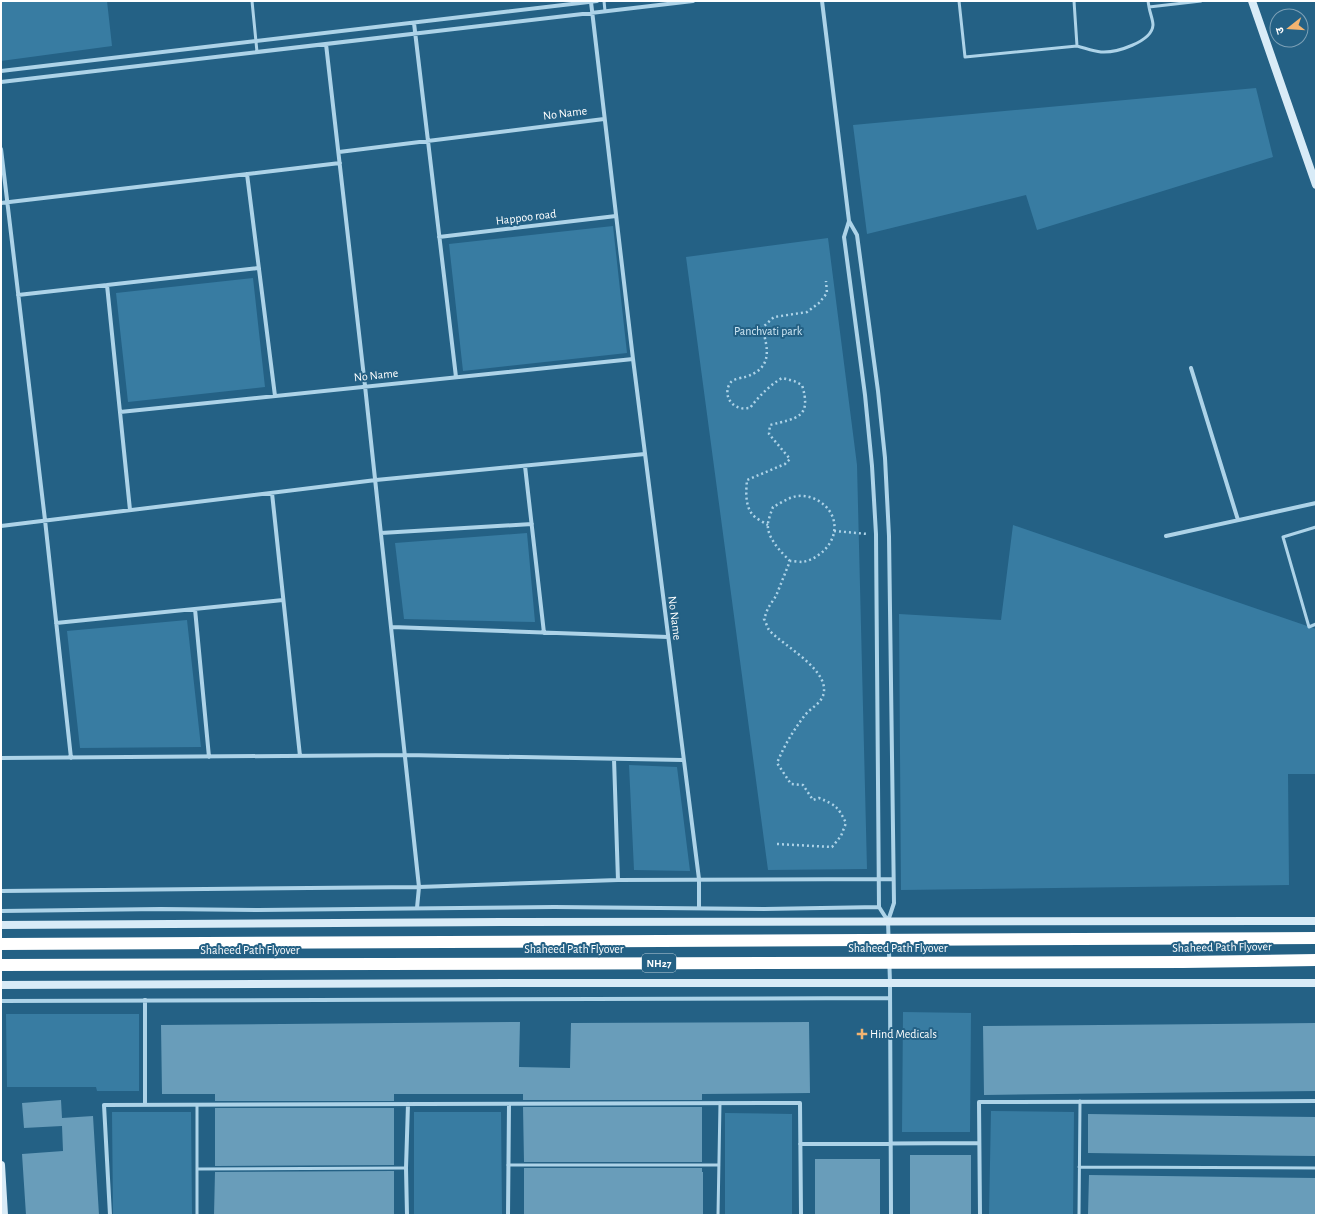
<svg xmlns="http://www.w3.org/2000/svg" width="1317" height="1216" font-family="'Alegreya Sans','Noto Sans Devanagari',sans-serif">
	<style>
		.green { fill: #387ca2 }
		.building { fill: #699dba }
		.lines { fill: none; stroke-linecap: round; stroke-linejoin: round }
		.path { stroke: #add3e8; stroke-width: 2.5; stroke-dasharray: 2 3; stroke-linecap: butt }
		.lane { stroke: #add3e8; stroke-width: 3 }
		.street { stroke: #add3e8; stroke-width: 4 }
		.secondary { stroke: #d8ebf7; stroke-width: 8 }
		.highway-bridge { stroke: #fff; stroke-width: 12 }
		.poi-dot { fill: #f3b471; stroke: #246185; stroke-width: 1.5 }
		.labels { text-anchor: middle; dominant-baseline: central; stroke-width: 4; stroke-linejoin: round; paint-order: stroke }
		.shield { fill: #246185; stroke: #bdd0da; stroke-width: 1 }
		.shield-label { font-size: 11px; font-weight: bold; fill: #fff }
		.street-label { font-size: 12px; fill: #fff; stroke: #246185 }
		.park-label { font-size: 12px; fill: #d1e9f6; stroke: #246185 }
		.poi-label { font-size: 12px; fill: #fff; stroke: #246185; text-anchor: start }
	</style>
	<rect width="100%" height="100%" fill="#246185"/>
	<!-- green -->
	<path class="green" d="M 1,1 L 107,1 L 112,46 L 1,61 Z
		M 1256,88 L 1273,157 L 1037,230 L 1026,195 L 867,234 L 853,125 Z
		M 613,226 L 627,353 L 463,371 L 449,244 Z
		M 828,238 L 857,465 L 867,869 L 768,870 L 686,257 Z
		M 253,278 L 265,387 L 128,402 L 116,293 Z
		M 1013,525 L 1316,629 L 1316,774 L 1288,774 L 1289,885 L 901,890 L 899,614 L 1001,620 Z
		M 527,533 L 535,622 L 404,619 L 395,543 Z
		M 187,620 L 201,747 L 80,748 L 67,631 Z
		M 629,765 L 677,767 L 690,871 L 634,870 Z
		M 903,1012 L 971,1013 L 970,1132 L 902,1132 Z
		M 6,1014 L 139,1014 L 139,1091 L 97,1091 L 96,1087 L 7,1087 Z
		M 991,1111 L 1074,1112 L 1073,1215 L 989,1215 Z
		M 112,1112 L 191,1112 L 192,1215 L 113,1215 Z
		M 414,1112 L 501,1112 L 502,1215 L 414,1215 Z
		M 725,1113 L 792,1114 L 792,1215 L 725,1215 Z"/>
	<!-- building -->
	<path class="building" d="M 520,1022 L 519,1067 L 570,1068 L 571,1023 L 809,1022 L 810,1093 L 702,1094 L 702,1100 L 523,1100 L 523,1094 L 394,1094 L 394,1101 L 215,1101 L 215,1094 L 162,1094 L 161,1025 Z
		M 1316,1023 L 1316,1091 L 984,1095 L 983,1026 Z
		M 61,1100 L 62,1118 L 93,1116 L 99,1215 L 26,1215 L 22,1154 L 63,1151 L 62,1126 L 24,1128 L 22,1103 Z
		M 523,1107 L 702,1107 L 702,1162 L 524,1162 Z
		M 215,1108 L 394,1108 L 394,1165 L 215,1166 Z
		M 1088,1114 L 1316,1117 L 1316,1156 L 1088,1153 Z
		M 910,1155 L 971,1155 L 971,1215 L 910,1215 Z
		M 815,1159 L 880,1159 L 880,1215 L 815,1215 Z
		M 524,1168 L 702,1168 L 702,1172 L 703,1172 L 703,1215 L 524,1215 Z
		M 394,1171 L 394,1215 L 214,1215 L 215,1172 Z
		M 1089,1175 L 1316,1178 L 1316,1215 L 1088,1214 Z"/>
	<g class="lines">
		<!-- path -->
		<path class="path" d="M 768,525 C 763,522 755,518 752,514 C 745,505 746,491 747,480 L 785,464 L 790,459 L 769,434 L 770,425 C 797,418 812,418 802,385 L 794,381 L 782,378 C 769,386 759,396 750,408 C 747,408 744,409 741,408 C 729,406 723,392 731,382 C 734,379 741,378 745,377 C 772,369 769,350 762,328 L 774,317 L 807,312 L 819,303 L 827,293 L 826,281
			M 834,531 L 868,534
			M 777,844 L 832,847 L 841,836 L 846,823 C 838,807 836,805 819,798 L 813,800 L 803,785 L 791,784 L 777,763 C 785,744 793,731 805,715 C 810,709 818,705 822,698 C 835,672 783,646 769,630 C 767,627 766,622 764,619 L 768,608 L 776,596 L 790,561 C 794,561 799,562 802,562 C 817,560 832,546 834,532 C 838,511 817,494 798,496 C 789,497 781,503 773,507 C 771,512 769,518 768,523 C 766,537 781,552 790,561"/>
		<!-- lane -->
		<path class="lane" d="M 252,1 L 257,52
			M 604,1 L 605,11
			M 959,1 L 965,57 L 1077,46 L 1074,1
			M 1148,1 L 1149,7 L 1201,1
			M 1077,46 C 1085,48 1093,51 1101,52 C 1116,53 1152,42 1153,25 C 1153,20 1150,13 1149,7
			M 1316,527 L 1283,537 L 1309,627 L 1316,624
			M 508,1165 L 719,1165
			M 1079,1167 L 1316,1168
			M 197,1169 L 406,1168
			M 197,1215 L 197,1105
			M 718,1215 L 720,1103
			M 1079,1215 L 1080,1101"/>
		<!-- street -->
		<path class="street" d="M 822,1 L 849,221 L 857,235 L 878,391 L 885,458 L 889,536 L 894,903 L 888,921 L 890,983 L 891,1215
			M 591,2 L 633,359 L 699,879 L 699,908
			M 414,23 L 456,377
			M 326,44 L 365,386 L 419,887 L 417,908
			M 1,71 L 597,1
			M 1,82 L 693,1
			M 1,149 L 45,520 L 71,758
			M 339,152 L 604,119
			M 247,174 L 275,396
			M 1,203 L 340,163
			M 849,221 L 844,237 L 865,395 L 872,466 L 876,534 L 879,907 L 888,921
			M 439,237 L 616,216
			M 107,285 L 130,510
			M 18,295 L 259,268
			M 1191,368 L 1238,520
			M 120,412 L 633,359
			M 525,466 L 544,633
			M 272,493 L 300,756
			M 1,526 L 376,480 L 645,454
			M 381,533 L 532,524
			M 1166,536 L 1316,503
			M 195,609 L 209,757
			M 56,623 L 283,600
			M 392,627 L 668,637
			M 1,758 L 406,755 L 683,760
			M 614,759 L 618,880
			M 1,891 L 419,887 L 618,880 L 893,879
			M 1,911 L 161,909 L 258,910 L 554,907 L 764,909 L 879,907
			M 145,1000 L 145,1105
			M 1,1001 L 890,998
			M 800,1144 L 979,1143
			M 110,1215 L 104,1105 L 800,1103 L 801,1215
			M 407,1215 L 406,1168 L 408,1104
			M 508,1215 L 509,1104
			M 980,1215 L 979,1102 L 1316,1101"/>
		<!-- secondary -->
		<path class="secondary" d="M 1252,1 L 1316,185
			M 1,925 L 501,922 L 1316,921
			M 1,985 L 506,983 L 1316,983
			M 1,1165 L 4,1215"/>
		<!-- highway-bridge -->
		<path class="highway-bridge" d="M 1,944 L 1316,938
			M 1,965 L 1183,962 L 1316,960"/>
	</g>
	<!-- markers -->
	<path class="poi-dot" d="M860 1028h4v4h4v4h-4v4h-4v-4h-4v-4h4z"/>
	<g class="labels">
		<!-- shield labels -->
		<rect class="shield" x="642" y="954" width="34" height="18" rx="3"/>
		<g class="shield-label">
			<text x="659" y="963">NH27</text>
		</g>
		<!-- street labels -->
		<g class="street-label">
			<text transform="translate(565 113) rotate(-7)">No Name</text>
			<text transform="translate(526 217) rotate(-7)">Happoo road</text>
			<text transform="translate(376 375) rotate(-6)">No Name</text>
			<text transform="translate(675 618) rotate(83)">No Name</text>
			<text transform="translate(1222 947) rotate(-1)">Shaheed Path Flyover</text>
			<text x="898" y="948">Shaheed Path Flyover</text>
			<text x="574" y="949">Shaheed Path Flyover</text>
			<text x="250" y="950">Shaheed Path Flyover</text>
		</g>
		<!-- park labels -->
		<g class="park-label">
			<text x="768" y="331">Panchvati park</text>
		</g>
		<!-- poi labels -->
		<g class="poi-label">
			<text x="870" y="1034">Hind Medicals</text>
		</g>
	</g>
	<!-- border -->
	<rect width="1317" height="1216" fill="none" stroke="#ffffff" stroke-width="4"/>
	<!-- north arrow -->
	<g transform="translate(1289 28) rotate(253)"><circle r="19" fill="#246185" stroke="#7ca0b6"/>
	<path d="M0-3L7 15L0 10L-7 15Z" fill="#f3b471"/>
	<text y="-6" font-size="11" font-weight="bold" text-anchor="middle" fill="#ffffff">उ</text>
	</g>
</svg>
